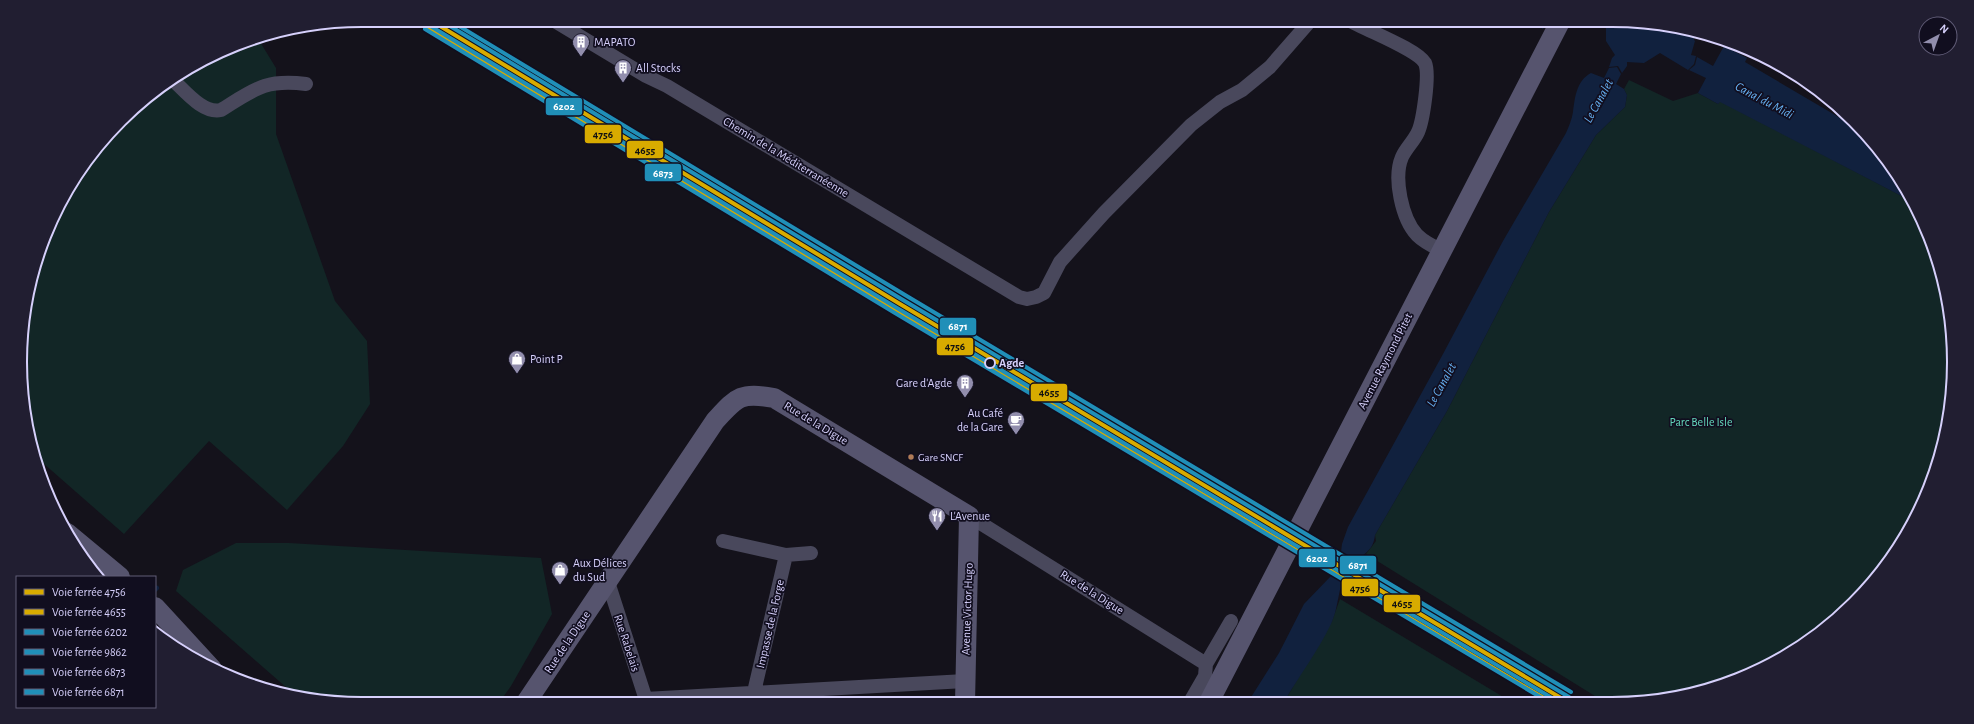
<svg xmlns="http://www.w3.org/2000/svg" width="1974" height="724" font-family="'Alegreya Sans',sans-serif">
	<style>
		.green { fill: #122626 }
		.water { fill: #11213e }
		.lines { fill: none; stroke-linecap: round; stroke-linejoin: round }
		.stream { stroke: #11213e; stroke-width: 4.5 }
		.minor { stroke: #49485c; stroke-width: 14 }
		.secondary { stroke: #56546e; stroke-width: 20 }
		.rail-1-casing { stroke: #110e1f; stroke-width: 7 }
		.rail-2-casing { stroke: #110e1f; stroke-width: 7 }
		.rail-3-casing { stroke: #110e1f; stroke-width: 7 }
		.rail-4-casing { stroke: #110e1f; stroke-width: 7 }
		.rail-5-casing { stroke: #110e1f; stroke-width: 7 }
		.rail-6-casing { stroke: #110e1f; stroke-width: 7 }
		.rail-1 { stroke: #d8ab00; stroke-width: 4 }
		.rail-2 { stroke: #d8ab00; stroke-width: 4 }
		.rail-3 { stroke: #208fb8; stroke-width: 4 }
		.rail-4 { stroke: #208fb8; stroke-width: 4 }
		.rail-5 { stroke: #208fb8; stroke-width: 4 }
		.rail-6 { stroke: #208fb8; stroke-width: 4 }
		.stop-dot { fill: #110e1f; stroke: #d6d0fb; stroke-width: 2 }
		.bus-dot { fill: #b07c57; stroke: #110e1f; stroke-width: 1.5 }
		.labels { text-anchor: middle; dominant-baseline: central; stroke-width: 3.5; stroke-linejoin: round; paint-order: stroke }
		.bus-label { font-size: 11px; fill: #d6d0fb; stroke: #110e1f; text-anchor: start }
		.poi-label { font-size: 12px; fill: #d6d0fb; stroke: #110e1f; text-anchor: start }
		.street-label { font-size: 12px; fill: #d6d0fb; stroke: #110e1f }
		.stop-label { font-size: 12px; font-weight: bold; fill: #d6d0fb; stroke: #110e1f; text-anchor: start }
		.park-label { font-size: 12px; fill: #63d5ba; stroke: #110e1f }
		.water-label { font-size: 13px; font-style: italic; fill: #67b1f3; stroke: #110e1f }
		.rim { fill: none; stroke: #d6d0fb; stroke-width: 2 }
		.line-badge { stroke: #110e1f; stroke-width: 1.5 }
		.badge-label { font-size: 11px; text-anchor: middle; font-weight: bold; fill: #fff }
		.pale-badge-label { font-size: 11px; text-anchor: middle; font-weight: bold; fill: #111 }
	</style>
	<rect width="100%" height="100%" fill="#14121b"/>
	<!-- green -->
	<path class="green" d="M 257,37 L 276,68 L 276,134 L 335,301 L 367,341 L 370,404 L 343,446 L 287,510 L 209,441 L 124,534 L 35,456 L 27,429 L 23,317 L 38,252 L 66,191 L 137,105 L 191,66 Z
		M 1629,80 L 1673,101 L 1698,93 L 1718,104 L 1720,101 L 1913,202 L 1936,252 L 1951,318 L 1953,385 L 1942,451 L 1896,552 L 1838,619 L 1763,669 L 1657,701 L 1603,701 L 1366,554 L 1376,541 L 1375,535 L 1447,411 L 1549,212 L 1596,135 L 1625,107 L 1627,95 L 1624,89 Z
		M 236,543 L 289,543 L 541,558 L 552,614 L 511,686 L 498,704 L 362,704 L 295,695 L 176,591 L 183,570 Z
		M 1340,599 L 1510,701 L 1284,702 L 1332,621 Z"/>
	<!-- water -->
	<path class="water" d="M 1529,20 L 1547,20 L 1543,29 Z
		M 1600,20 L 1694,31 L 1694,40 L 1695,41 L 1691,55 L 1696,56 L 1694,64 L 1688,70 L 1660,53 L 1644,63 L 1627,62 L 1627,66 L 1622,73 L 1618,66 L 1609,67 L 1612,58 L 1615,55 L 1606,41 L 1606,25 L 1599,21 Z
		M 1724,46 L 1747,58 L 1745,62 L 1864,132 L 1908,191 L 1913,202 L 1720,102 L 1718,104 L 1698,93 L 1706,78 L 1689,70 L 1695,65 L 1697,57 L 1713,66 Z
		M 1617,67 L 1621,74 L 1616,84 L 1624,89 L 1627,95 L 1625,107 L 1596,135 L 1549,212 L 1447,411 L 1375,535 C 1373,554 1360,554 1350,567 C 1337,584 1340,605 1331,624 C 1318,651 1299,676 1284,702 L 1248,702 L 1279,653 L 1304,604 L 1331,576 L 1340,560 L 1342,544 L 1348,527 L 1443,354 L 1503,241 L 1566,133 C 1569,126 1572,119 1573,112 C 1575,98 1576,81 1591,73 L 1604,78 L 1609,68 Z"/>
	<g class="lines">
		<!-- stream -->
		<path class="stream" d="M 155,590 L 157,588"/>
		<!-- minor -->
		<path class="minor" d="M 553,20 L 646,76 L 667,86 L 1019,297 L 1027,299 L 1036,297 L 1044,293 L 1060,262 L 1104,213 L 1191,125 L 1220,102 L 1242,90 L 1270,67 L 1311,20
			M 1349,20 C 1365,30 1417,49 1425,63 C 1430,74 1423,121 1418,132 C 1414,141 1406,148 1402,157 C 1393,178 1402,219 1417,235 C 1424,242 1434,247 1443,251
			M 172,79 C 185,91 203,114 221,110 C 255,89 265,79 306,84
			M 969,516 L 1206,664
			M 723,541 L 786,555 L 811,553
			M 608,582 L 647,703
			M 754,692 L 786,555
			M 645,699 L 965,681
			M 1190,702 L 1205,676 L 1206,664 L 1231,621"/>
		<!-- secondary -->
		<path class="secondary" d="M 67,533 L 120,577
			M 155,607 L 212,669
			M 1209,702 L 1561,20
			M 525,704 L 715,421 C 737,397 740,392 774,398 L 969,516 L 965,703"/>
		<!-- rail-1 casing -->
		<g class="rail-1-casing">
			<path id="rail-1" d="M 414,20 L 896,311 L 1549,701"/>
		</g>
		<!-- rail-2 casing -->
		<g class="rail-2-casing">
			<path id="rail-2" d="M 430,20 L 900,304 L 1566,701"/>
		</g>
		<!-- rail-3 casing -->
		<g class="rail-3-casing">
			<path id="rail-3" d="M 427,24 L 897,308 L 1557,701"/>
		</g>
		<!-- rail-4 casing -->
		<g class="rail-4-casing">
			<path id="rail-4" d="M 440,20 L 903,300 L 1569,697"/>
		</g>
		<!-- rail-5 casing -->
		<g class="rail-5-casing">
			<path id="rail-5" d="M 425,29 L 895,313 L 1547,701"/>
		</g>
		<!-- rail-6 casing -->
		<g class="rail-6-casing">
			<path id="rail-6" d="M 449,20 L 905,295 L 1571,692"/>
		</g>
		<!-- rail-1 -->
		<use href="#rail-1" class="rail-1"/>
		<!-- rail-2 -->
		<use href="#rail-2" class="rail-2"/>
		<!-- rail-3 -->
		<use href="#rail-3" class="rail-3"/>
		<!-- rail-4 -->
		<use href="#rail-4" class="rail-4"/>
		<!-- rail-5 -->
		<use href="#rail-5" class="rail-5"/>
		<!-- rail-6 -->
		<use href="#rail-6" class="rail-6"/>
	</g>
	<!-- icons -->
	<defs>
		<g id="building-pin" transform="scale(0.9)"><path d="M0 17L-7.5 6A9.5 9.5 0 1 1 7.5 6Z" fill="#928ead" stroke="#110e1f"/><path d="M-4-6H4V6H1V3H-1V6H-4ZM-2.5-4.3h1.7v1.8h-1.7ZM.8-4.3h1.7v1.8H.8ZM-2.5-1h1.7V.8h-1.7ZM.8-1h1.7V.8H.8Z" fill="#fff"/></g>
		<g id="shop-pin" transform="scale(0.9)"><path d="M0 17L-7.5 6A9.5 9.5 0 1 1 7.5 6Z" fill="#928ead" stroke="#110e1f"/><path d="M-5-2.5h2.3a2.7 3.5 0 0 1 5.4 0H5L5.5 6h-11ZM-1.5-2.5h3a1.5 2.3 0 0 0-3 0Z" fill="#fff"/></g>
		<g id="cafe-pin" transform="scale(0.9)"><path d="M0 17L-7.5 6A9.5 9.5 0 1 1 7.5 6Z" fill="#928ead" stroke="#110e1f"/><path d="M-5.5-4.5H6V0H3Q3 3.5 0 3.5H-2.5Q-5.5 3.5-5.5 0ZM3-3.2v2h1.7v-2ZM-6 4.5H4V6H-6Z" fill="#fff"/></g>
		<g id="restaurant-pin" transform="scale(0.9)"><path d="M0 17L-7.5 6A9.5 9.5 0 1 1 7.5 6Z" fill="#928ead" stroke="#110e1f"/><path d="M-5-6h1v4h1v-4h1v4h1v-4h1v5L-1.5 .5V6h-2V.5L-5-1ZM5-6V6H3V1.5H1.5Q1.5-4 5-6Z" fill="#fff"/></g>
	</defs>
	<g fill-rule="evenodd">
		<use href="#building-pin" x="581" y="42"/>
		<use href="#building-pin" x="623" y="68"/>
		<use href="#shop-pin" x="517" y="359"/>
		<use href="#building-pin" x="965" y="383"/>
		<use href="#cafe-pin" x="1016" y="420"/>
		<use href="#restaurant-pin" x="937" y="516"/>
		<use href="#shop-pin" x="560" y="570"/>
	</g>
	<!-- markers -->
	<circle class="stop-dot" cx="990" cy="363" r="5"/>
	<circle class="bus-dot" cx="911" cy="457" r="3.5"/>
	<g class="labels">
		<!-- bus labels -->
		<g class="bus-label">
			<text x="918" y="457">Gare SNCF</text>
		</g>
		<!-- poi labels -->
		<g class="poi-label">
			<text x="594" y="42">MAPATO</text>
			<text x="636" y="68">All Stocks</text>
			<text x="530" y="359">Point P</text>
			<text x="952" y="383" text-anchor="end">Gare d'Agde</text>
			<text x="1003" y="413" text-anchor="end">Au Café<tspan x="1003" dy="14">de la Gare</tspan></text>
			<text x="950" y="516">L'Avenue</text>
			<text x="573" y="563">Aux Délices<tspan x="573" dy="14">du Sud</tspan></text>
		</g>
		<!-- street labels -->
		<g class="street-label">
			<text transform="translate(786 157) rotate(31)">Chemin de la Méditerranéenne</text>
			<text transform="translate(1385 361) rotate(-63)">Avenue Raymond Pitet</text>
			<text transform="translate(816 423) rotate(31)">Rue de la Digue</text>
			<text transform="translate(1092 592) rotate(32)">Rue de la Digue</text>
			<text transform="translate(967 609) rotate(-88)">Avenue Victor Hugo</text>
			<text transform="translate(770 624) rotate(-77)">Impasse de la Forge</text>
			<text transform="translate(567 642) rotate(-56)">Rue de la Digue</text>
			<text transform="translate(627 643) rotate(72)">Rue Rabelais</text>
		</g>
		<!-- stop labels -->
		<g class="stop-label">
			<text x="999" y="363">Agde</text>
		</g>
		<!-- park labels -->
		<g class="park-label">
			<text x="1701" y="422">Parc Belle Isle</text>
		</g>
		<!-- water labels -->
		<g class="water-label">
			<text transform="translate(1599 101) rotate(-61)">Le Canalet</text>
			<text transform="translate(1764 101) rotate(28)">Canal du Midi</text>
			<text transform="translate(1442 385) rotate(-61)">Le Canalet</text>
		</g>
	</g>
	<!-- crop -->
	<path d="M0 0H1974V724H0ZM362 27H1612A335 335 0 0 1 1947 362V362A335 335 0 0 1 1612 697H362A335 335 0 0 1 27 362V362A335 335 0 0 1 362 27Z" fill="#211e31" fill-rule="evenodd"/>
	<path class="rim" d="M362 27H1612A335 335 0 0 1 1947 362V362A335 335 0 0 1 1612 697H362A335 335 0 0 1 27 362V362A335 335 0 0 1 362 27Z"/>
	<g class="line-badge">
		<rect x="545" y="97" width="38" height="19" rx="4" fill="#208fb8"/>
		<rect x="584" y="124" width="38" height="20" rx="4" fill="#d8ab00"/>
		<rect x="626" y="140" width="38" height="19" rx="4" fill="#d8ab00"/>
		<rect x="644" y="163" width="38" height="19" rx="4" fill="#208fb8"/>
		<rect x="939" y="317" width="38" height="19" rx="4" fill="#208fb8"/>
		<rect x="936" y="337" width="38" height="19" rx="4" fill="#d8ab00"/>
		<rect x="1030" y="383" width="38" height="19" rx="4" fill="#d8ab00"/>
		<rect x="1298" y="548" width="38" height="20" rx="4" fill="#208fb8"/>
		<rect x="1339" y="555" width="38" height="20" rx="4" fill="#208fb8"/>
		<rect x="1341" y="578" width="38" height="19" rx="4" fill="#d8ab00"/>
		<rect x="1383" y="594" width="38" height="19" rx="4" fill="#d8ab00"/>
	</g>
	<g class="badge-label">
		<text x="564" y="110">6202</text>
		<text x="663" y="177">6873</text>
		<text x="958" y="330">6871</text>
		<text x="1317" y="562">6202</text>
		<text x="1358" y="569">6871</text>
	</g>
	<g class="pale-badge-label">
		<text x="603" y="138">4756</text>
		<text x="645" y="154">4655</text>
		<text x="955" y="350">4756</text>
		<text x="1049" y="396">4655</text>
		<text x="1360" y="592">4756</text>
		<text x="1402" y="607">4655</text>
	</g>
	<!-- legend -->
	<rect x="16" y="576" width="140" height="132" fill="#110e1f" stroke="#605c77"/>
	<rect x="24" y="589" width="20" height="6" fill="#d8ab00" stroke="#605c77"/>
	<text x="52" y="596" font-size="12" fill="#d6d0fb">Voie ferrée 4756</text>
	<rect x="24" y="609" width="20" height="6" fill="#d8ab00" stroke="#605c77"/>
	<text x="52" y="616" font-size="12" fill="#d6d0fb">Voie ferrée 4655</text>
	<rect x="24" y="629" width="20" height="6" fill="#208fb8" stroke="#605c77"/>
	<text x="52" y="636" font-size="12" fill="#d6d0fb">Voie ferrée 6202</text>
	<rect x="24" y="649" width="20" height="6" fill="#208fb8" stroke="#605c77"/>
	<text x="52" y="656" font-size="12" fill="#d6d0fb">Voie ferrée 9862</text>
	<rect x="24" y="669" width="20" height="6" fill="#208fb8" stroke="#605c77"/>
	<text x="52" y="676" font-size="12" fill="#d6d0fb">Voie ferrée 6873</text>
	<rect x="24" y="689" width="20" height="6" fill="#208fb8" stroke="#605c77"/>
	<text x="52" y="696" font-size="12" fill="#d6d0fb">Voie ferrée 6871</text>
	<!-- north arrow -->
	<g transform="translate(1938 36) rotate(41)"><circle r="19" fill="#110e1f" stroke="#605c77"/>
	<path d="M0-3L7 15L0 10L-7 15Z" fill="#928ead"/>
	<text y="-6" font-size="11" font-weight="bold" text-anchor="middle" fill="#d6d0fb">N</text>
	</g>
</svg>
